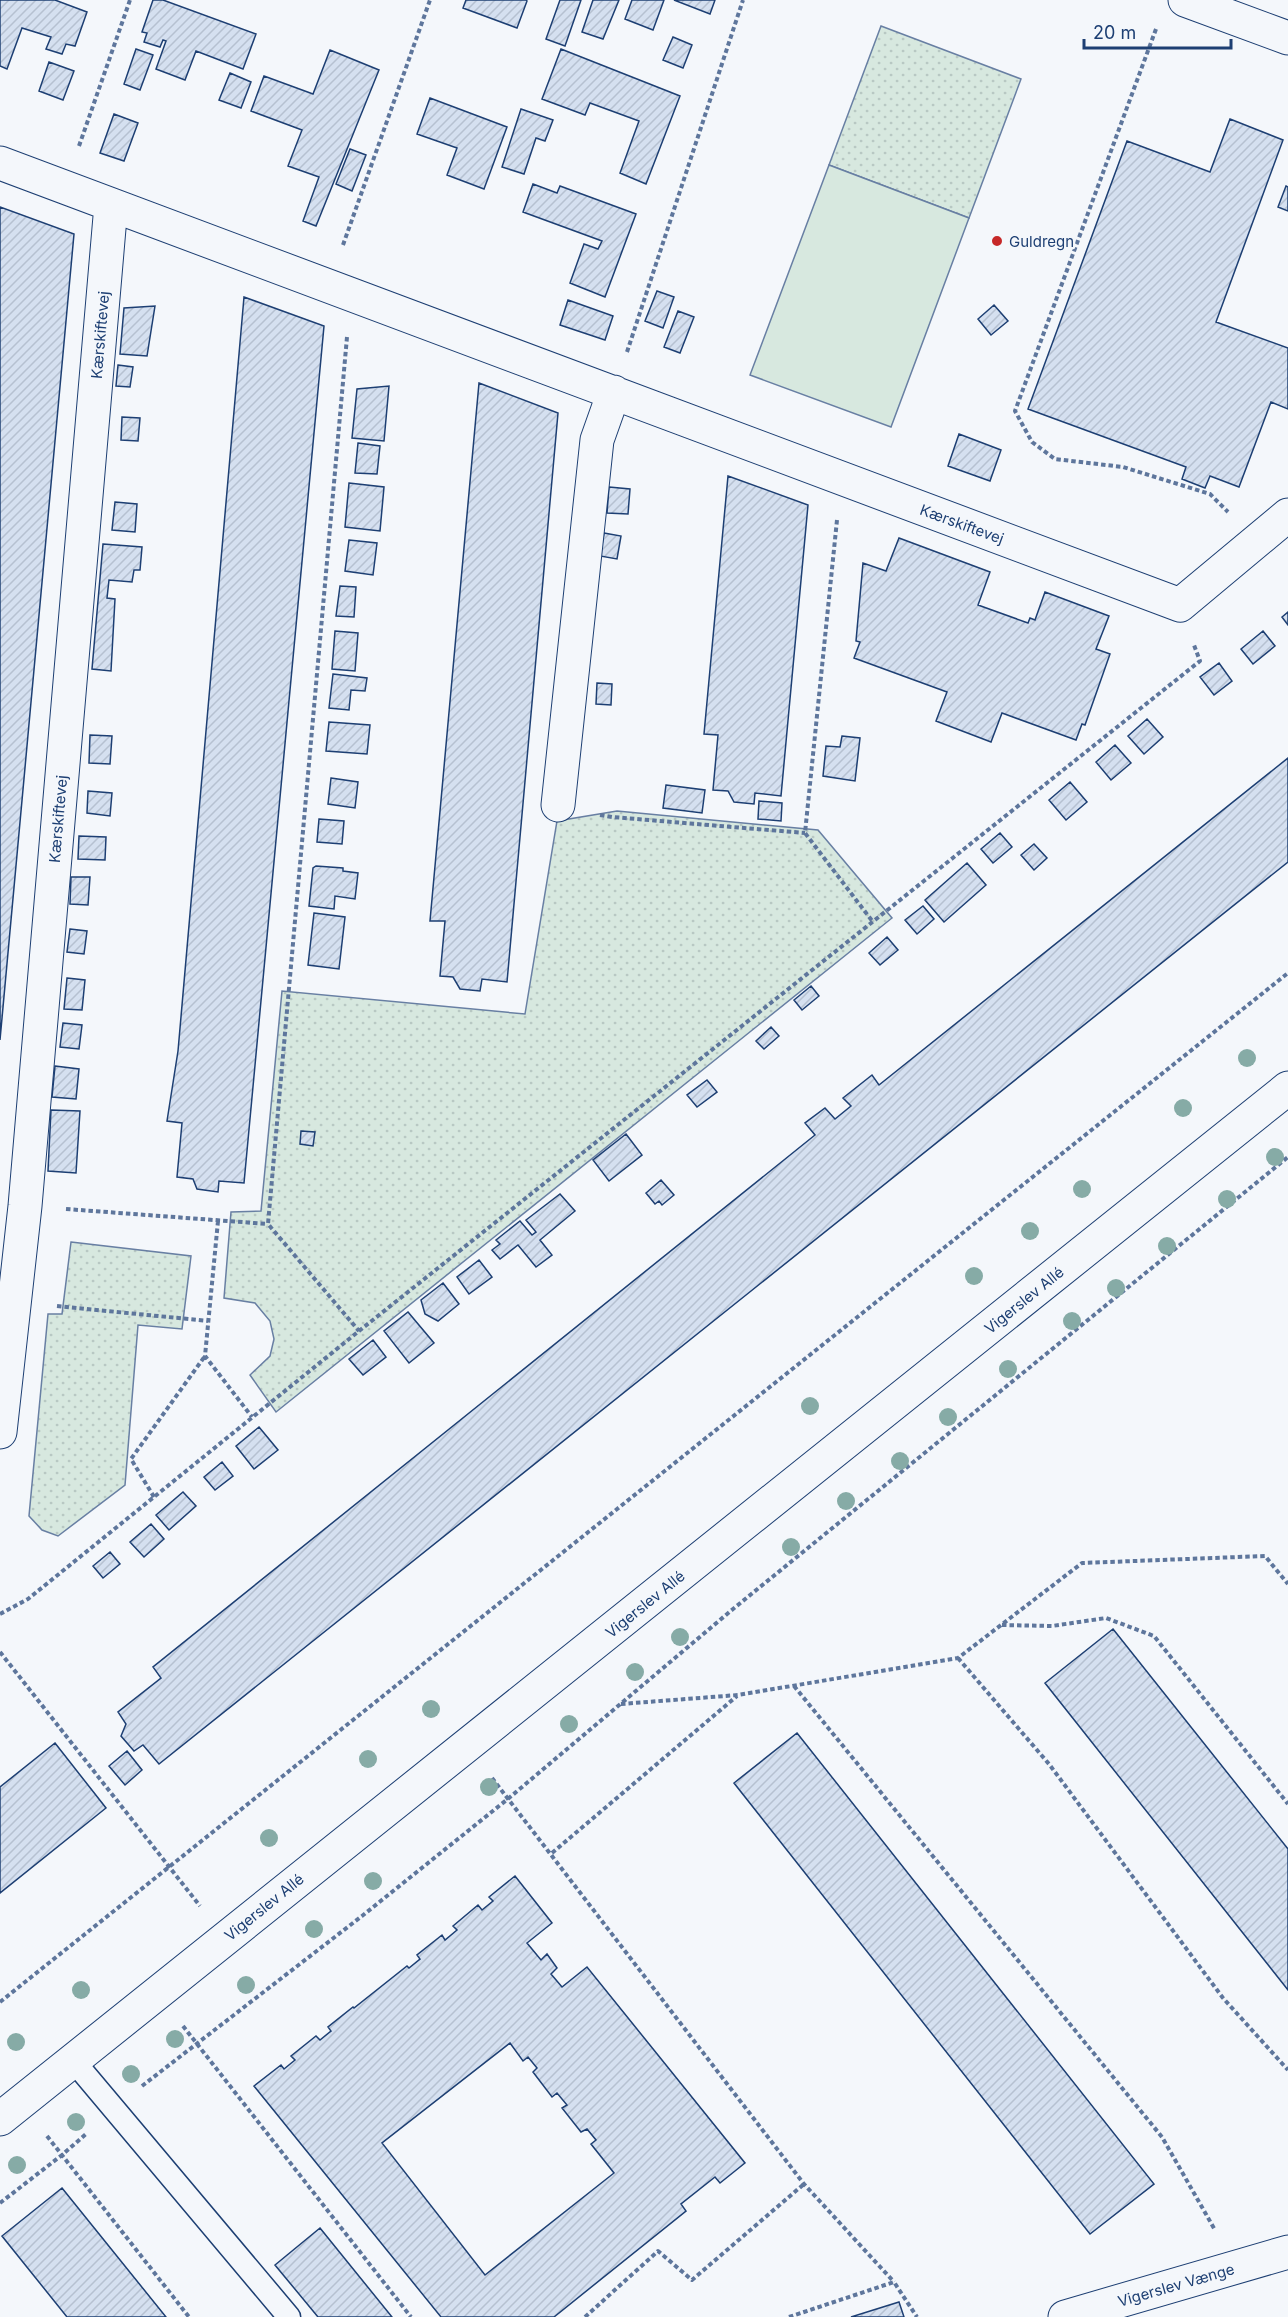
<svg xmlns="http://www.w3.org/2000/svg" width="1288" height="2317" font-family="Inter,sans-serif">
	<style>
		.green { fill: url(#green-dots); stroke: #687fa3; stroke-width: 1.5 }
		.pitch { fill: #d7e8df; stroke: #687fa3; stroke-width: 1.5 }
		.building { fill: url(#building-hatch); stroke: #1d3f73; stroke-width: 1.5; fill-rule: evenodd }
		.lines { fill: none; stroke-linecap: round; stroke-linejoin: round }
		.lane-casing { stroke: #1d3f73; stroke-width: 25 }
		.street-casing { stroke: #1d3f73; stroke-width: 35 }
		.secondary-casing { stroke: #1d3f73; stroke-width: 35 }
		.path { stroke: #5e769c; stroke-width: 4; stroke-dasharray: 4.5 3; stroke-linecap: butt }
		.lane { stroke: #f4f7fb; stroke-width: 22 }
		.street { stroke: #f4f7fb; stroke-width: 33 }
		.secondary { stroke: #f4f7fb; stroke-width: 33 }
		.tree { fill: #86aba6 }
		.poi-dot { fill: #c62828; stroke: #f4f7fb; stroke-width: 2 }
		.labels { text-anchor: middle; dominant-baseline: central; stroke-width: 4.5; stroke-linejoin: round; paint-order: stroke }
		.poi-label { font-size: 15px; fill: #1d3f73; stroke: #f4f7fb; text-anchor: start }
		.street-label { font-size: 15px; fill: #1d3f73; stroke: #f4f7fb }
	</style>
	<defs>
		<pattern id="green-dots" width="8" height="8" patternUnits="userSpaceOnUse" patternTransform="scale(1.5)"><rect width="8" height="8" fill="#d7e8df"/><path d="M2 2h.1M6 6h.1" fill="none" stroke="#b8c8c3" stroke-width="1.8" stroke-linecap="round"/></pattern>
		<pattern id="building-hatch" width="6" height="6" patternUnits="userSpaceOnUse" patternTransform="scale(1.5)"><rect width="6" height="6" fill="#d5e0f0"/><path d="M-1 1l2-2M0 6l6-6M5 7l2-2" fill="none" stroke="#b6c1d1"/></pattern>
	</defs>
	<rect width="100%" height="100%" fill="#f4f7fb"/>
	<!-- green -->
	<path class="green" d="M 881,26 L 1021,79 L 969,218 L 829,165 Z
		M 617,811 L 818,830 L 892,918 L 276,1412 L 250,1375 L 270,1356 L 274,1339 L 270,1321 L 255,1303 L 224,1298 L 231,1212 L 261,1211 L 282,991 L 525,1014 L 557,821 Z
		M 71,1242 L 191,1256 L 182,1329 L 138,1325 L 125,1485 L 58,1536 L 42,1530 L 29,1516 L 48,1314 L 62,1314 Z"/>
	<!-- pitch -->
	<path class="pitch" d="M 829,165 L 969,218 L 891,427 L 750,375 Z"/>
	<!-- building -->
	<path class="building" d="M 0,0 L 55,0 L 87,12 L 75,46 L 66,44 L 62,54 L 46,49 L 51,37 L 22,28 L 7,69 L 0,66 Z
		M 153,0 L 163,0 L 256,34 L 243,69 L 196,51 L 185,80 L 156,69 L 166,41 L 163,40 L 160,47 L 144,42 L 147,33 L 142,32 Z
		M 466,0 L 526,0 L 527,1 L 517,28 L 463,8 Z
		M 560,0 L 581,0 L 565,46 L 546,39 Z
		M 593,0 L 619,0 L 603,39 L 582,32 Z
		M 632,0 L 664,0 L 653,30 L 625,19 Z
		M 674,0 L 715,0 L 710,14 Z
		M 673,37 L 692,45 L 683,68 L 663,60 Z
		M 136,49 L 153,55 L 140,90 L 124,84 Z
		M 561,49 L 680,96 L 646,184 L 620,173 L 639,121 L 590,103 L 585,115 L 542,99 Z
		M 330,50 L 379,70 L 316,226 L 303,221 L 319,177 L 288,166 L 302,130 L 251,111 L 264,76 L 313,94 Z
		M 49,62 L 74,71 L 63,100 L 39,91 Z
		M 230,73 L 251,82 L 241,108 L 219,100 Z
		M 430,98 L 507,127 L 484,189 L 447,175 L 457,148 L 417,134 Z
		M 521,109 L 553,120 L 545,141 L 536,138 L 524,174 L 502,167 Z
		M 114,114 L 138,123 L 124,161 L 100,153 Z
		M 1230,119 L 1283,140 L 1216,322 L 1288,348 L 1288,409 L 1271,402 L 1239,487 L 1210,476 L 1205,488 L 1182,479 L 1186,467 L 1028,409 L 1127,141 L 1210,172 Z
		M 350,149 L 366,155 L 352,191 L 336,184 Z
		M 533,184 L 557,193 L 560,186 L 636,214 L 605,297 L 570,283 L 584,244 L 598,249 L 602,241 L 523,212 Z
		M 1286,186 L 1288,187 L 1288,211 L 1278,207 Z
		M 0,207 L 74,234 L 0,1040 Z
		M 657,291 L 674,297 L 663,328 L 645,321 Z
		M 244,297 L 324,326 L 244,1183 L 219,1181 L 218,1192 L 197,1189 L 193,1179 L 177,1177 L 182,1123 L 167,1121 L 178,1051 Z
		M 568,300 L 613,316 L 605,340 L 560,325 Z
		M 994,305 L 1008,321 L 991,335 L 978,319 Z
		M 155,306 L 147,356 L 120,354 L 124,308 Z
		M 678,311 L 694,317 L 680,353 L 664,347 Z
		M 118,365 L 133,367 L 130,387 L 116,386 Z
		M 479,383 L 558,413 L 507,982 L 482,979 L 480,991 L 460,989 L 453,977 L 440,976 L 445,921 L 430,921 Z
		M 389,386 L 384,441 L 352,438 L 357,389 Z
		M 122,417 L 140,418 L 138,441 L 121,440 Z
		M 959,434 L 1001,450 L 990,481 L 948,466 Z
		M 358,443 L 380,446 L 377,474 L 355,473 Z
		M 728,476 L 808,505 L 781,796 L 755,793 L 754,804 L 734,802 L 728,791 L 713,790 L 718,735 L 704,734 Z
		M 349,483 L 384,487 L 380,531 L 345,527 Z
		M 609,487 L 630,489 L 628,514 L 607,513 Z
		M 115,502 L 137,504 L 135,532 L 112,530 Z
		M 604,533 L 621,536 L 617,559 L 600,556 Z
		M 899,538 L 990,572 L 978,605 L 1028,623 L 1030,618 L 1035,620 L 1045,592 L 1109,616 L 1096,649 L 1110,654 L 1085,725 L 1082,724 L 1076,740 L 1002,713 L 991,742 L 936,721 L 947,692 L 854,658 L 860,642 L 856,641 L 863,563 L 886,571 Z
		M 349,540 L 377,543 L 373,575 L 345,571 Z
		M 103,544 L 142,547 L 140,570 L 134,570 L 132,582 L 109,580 L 107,598 L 115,599 L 111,671 L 92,669 Z
		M 340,586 L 356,587 L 354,617 L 336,616 Z
		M 1288,612 L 1288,625 L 1282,617 Z
		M 335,631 L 358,633 L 355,671 L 332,669 Z
		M 1263,631 L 1275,646 L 1253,664 L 1241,649 Z
		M 1219,663 L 1232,681 L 1214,695 L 1200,677 Z
		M 333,674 L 367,678 L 365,691 L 351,690 L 349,710 L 329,708 Z
		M 597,683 L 612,684 L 611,705 L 596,704 Z
		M 1147,719 L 1163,737 L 1144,754 L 1128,736 Z
		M 329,722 L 370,725 L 367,754 L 326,751 Z
		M 90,735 L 112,736 L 110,764 L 89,763 Z
		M 842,736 L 860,738 L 855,781 L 823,776 L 826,746 L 840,747 Z
		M 1115,745 L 1131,763 L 1111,780 L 1096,762 Z
		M 1288,758 L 1288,862 L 159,1764 L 143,1745 L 134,1751 L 121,1736 L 126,1724 L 118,1712 L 161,1678 L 153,1667 L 815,1135 L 805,1123 L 825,1108 L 835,1119 L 851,1106 L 843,1098 L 872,1075 L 879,1085 Z
		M 331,778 L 358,782 L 355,808 L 328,804 Z
		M 1070,782 L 1087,802 L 1066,820 L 1049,800 Z
		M 666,785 L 705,790 L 702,813 L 663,808 Z
		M 88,791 L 112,793 L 110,816 L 87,813 Z
		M 759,801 L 782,803 L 781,821 L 758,819 Z
		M 319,819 L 344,821 L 342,844 L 317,842 Z
		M 1000,833 L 1012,847 L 993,863 L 981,849 Z
		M 79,836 L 106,837 L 105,860 L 78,859 Z
		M 1034,844 L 1047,858 L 1034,870 L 1021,855 Z
		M 967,863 L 986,885 L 944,922 L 925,900 Z
		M 316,866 L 343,868 L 343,871 L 358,873 L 355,899 L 335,896 L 334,909 L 309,906 L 313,868 Z
		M 71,877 L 90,877 L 88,905 L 70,904 Z
		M 923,906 L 934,919 L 917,934 L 905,920 Z
		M 314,913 L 345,917 L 339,969 L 308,965 Z
		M 70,929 L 87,931 L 84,954 L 67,952 Z
		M 887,937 L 898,950 L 880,965 L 869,953 Z
		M 67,978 L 85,980 L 82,1010 L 64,1009 Z
		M 811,986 L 819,996 L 802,1010 L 794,1000 Z
		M 63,1023 L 82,1025 L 79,1049 L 60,1047 Z
		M 771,1027 L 779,1036 L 764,1049 L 756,1041 Z
		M 55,1066 L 79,1069 L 76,1099 L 52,1097 Z
		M 707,1080 L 717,1092 L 697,1107 L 687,1095 Z
		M 51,1110 L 80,1111 L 76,1173 L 48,1171 Z
		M 301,1131 L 315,1132 L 313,1146 L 300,1144 Z
		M 626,1134 L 642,1155 L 609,1181 L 593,1160 Z
		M 661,1180 L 674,1195 L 662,1205 L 659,1201 L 655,1204 L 646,1193 Z
		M 560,1194 L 575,1211 L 540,1240 L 552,1255 L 536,1267 L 518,1245 L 500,1259 L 492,1250 L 500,1244 L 496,1240 L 520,1221 L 532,1235 L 536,1232 L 526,1220 Z
		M 479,1260 L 492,1277 L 469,1294 L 457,1277 Z
		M 443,1283 L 459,1304 L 438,1321 L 425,1314 L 421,1300 Z
		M 408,1312 L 434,1343 L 409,1363 L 384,1331 Z
		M 373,1340 L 386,1357 L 363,1375 L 349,1359 Z
		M 259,1427 L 278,1450 L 254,1469 L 236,1446 Z
		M 222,1462 L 233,1476 L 215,1490 L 204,1477 Z
		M 183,1492 L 196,1506 L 169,1530 L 156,1515 Z
		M 151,1524 L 164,1539 L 144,1557 L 130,1542 Z
		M 110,1552 L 120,1564 L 103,1578 L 93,1566 Z
		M 1113,1629 L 1288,1849 L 1288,1990 L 1045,1683 Z
		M 797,1733 L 1154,2184 L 1090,2234 L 734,1783 Z
		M 55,1743 L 106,1808 L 0,1893 L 0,1787 Z
		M 127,1751 L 142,1770 L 125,1785 L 109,1766 Z
		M 515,1876 L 552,1923 L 527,1943 L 541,1960 L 547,1954 L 557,1968 L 551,1974 L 562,1987 L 587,1967 L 745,2163 L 720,2183 L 715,2177 L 681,2204 L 686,2211 L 554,2317 L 441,2317 L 254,2086 L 281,2065 L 284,2069 L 295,2060 L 291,2056 L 316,2036 L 320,2040 L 331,2031 L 328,2027 L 353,2007 L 354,2008 L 407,1966 L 409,1968 L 420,1959 L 417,1955 L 442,1935 L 445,1940 L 457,1930 L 453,1926 L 478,1905 L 482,1910 L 493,1901 L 489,1897 ZM 510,2043 L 523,2061 L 528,2057 L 537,2068 L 533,2072 L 552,2097 L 557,2093 L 567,2105 L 562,2108 L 581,2132 L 587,2129 L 596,2140 L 591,2144 L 614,2173 L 485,2275 L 382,2143 Z
		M 62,2188 L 166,2317 L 67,2317 L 2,2236 Z
		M 320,2228 L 392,2317 L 318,2317 L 275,2265 Z
		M 899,2302 L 904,2317 L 851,2317 Z"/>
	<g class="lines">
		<!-- lane casing -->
		<g class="lane-casing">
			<path id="lane" d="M 72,2059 L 289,2317"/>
		</g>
		<!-- street casing -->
		<g class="street-casing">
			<path id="street" d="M 0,163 L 1180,605 L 1288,515
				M 558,805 L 597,440 L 614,392
				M 0,1432 L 25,1206 L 111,205
				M 1065,2317 L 1288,2252"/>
		</g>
		<!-- secondary casing -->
		<g class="secondary-casing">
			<path id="secondary" d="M 1185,0 L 1288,38
				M 0,2119 L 1288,1088"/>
		</g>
		<!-- path -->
		<path class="path" d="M 1156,29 L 1015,411 L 1032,442 L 1055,459 L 1123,467 L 1210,494 L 1228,512
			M 79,146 L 130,0
			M 343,245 L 430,0
			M 347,337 L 268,1224 L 359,1331
			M 627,352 L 743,0
			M 837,520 L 805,833 L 873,922
			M 600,815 L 612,817 L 805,833
			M 66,1209 L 268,1224
			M 218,1221 L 205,1356 L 252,1417
			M 57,1306 L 208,1321
			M 154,1497 L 131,1459 L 205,1356
			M 0,1614 L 28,1599 L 359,1331 L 1200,661 L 1194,645
			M 1002,1625 L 1052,1626 L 1106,1618 L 1154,1636 L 1288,1804
			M 0,1652 L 200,1906
			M 958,1658 L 1049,1764 L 1223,1998 L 1288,2070
			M 794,1686 L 1162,2137 L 1215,2230
			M 621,1704 L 738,1695 L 958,1658 L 1082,1563 L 1265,1556 L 1288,1584
			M 492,1778 L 804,2184 L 894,2282
			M 552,1853 L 737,1696
			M 0,2002 L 1288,973
			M 183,2026 L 411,2317
			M 142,2086 L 362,1916 L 509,1798 L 733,1609 L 1288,1157
			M 47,2136 L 189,2317
			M 0,2203 L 62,2155 L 86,2134
			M 585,2317 L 658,2251 L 692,2280 L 804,2184
			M 789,2317 L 894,2282 L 917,2317"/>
		<!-- lane -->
		<use href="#lane" class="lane"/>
		<!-- street -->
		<use href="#street" class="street"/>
		<!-- secondary -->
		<use href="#secondary" class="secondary"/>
	</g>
	<!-- trees -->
	<g class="tree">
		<circle cx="1247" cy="1058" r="9"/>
		<circle cx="1183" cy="1108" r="9"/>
		<circle cx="1275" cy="1157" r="9"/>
		<circle cx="1082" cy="1189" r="9"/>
		<circle cx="1227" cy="1199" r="9"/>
		<circle cx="1030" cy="1231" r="9"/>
		<circle cx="1167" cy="1246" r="9"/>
		<circle cx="974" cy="1276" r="9"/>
		<circle cx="1116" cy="1288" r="9"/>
		<circle cx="1072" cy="1321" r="9"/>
		<circle cx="1008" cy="1369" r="9"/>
		<circle cx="810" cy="1406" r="9"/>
		<circle cx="948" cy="1417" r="9"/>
		<circle cx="900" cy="1461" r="9"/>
		<circle cx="846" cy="1501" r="9"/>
		<circle cx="791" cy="1547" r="9"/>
		<circle cx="680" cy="1637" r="9"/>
		<circle cx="635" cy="1672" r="9"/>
		<circle cx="431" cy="1709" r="9"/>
		<circle cx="569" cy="1724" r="9"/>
		<circle cx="368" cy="1759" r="9"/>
		<circle cx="489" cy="1787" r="9"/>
		<circle cx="269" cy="1838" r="9"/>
		<circle cx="373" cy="1881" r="9"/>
		<circle cx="314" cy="1929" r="9"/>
		<circle cx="246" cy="1985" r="9"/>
		<circle cx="81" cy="1990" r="9"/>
		<circle cx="175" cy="2039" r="9"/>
		<circle cx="16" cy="2042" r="9"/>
		<circle cx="131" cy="2074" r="9"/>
		<circle cx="76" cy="2122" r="9"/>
		<circle cx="17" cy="2165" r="9"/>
	</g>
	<!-- markers -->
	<circle class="poi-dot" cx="997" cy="241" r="6"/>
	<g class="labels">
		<!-- poi labels -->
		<g class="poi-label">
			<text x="1009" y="241">Guldregn</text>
		</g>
		<!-- street labels -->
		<g class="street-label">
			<text transform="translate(100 335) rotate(-85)">Kærskiftevej</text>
			<text transform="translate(962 524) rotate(20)">Kærskiftevej</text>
			<text transform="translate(58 819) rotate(-85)">Kærskiftevej</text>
			<text transform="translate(1024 1300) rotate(-39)">Vigerslev Allé</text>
			<text transform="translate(645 1604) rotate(-39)">Vigerslev Allé</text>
			<text transform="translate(264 1907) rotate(-39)">Vigerslev Allé</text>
			<text transform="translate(1176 2285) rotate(-16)">Vigerslev Vænge</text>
		</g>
	</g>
	<!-- scale -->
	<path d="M1084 39v9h147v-9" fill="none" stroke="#1d3f73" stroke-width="3"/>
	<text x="1093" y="39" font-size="18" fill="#1d3f73" stroke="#f4f7fb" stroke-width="4.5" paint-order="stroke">20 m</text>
</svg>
